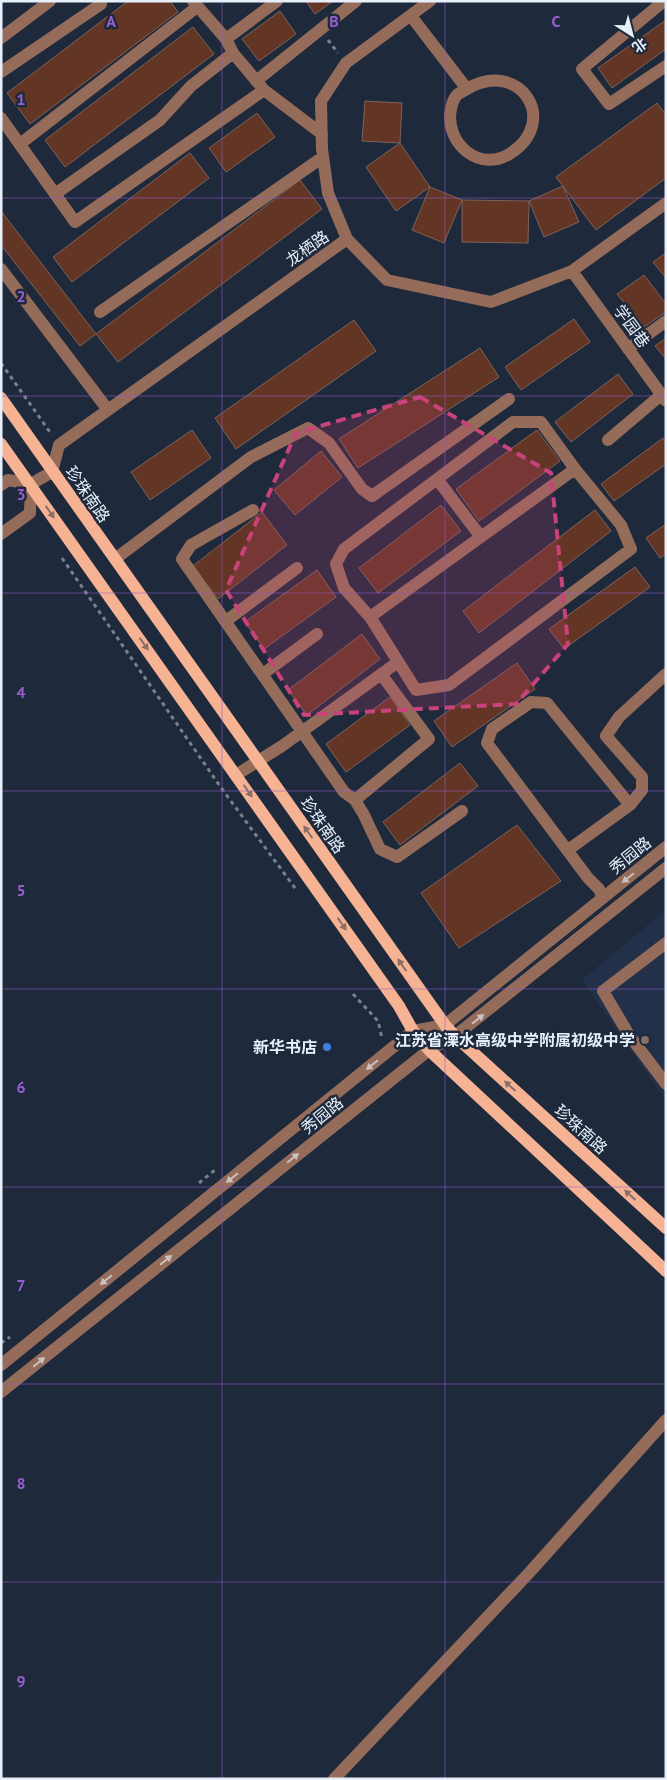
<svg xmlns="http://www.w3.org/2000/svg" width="667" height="1780" font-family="'PT Sans','Noto Sans SC',sans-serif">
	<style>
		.built { fill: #223149 }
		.building { fill: #633524; stroke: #7e6359 }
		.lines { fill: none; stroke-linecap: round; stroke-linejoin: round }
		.path { stroke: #778191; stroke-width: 3; stroke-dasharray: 4 4; stroke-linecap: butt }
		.minor { stroke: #956c59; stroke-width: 12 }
		.major { stroke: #f6b393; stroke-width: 12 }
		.oneway { fill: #8a6e68 }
		.oneway2 { fill: #cac1c2 }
		.marked { fill: #c9437b; fill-opacity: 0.2; stroke: #c9437b; stroke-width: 4; stroke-dasharray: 10 6; stroke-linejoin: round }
		.grid { fill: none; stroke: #965dce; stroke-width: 1; stroke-opacity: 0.55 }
		.education-dot { fill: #8d6e63; stroke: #1e2a3c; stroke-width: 2 }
		.shop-dot { fill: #3f7fe0; stroke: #1e2a3c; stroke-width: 2 }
		.labels { text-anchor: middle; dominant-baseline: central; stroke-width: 5; stroke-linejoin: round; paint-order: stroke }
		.street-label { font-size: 16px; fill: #e7effb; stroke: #1e2a3c }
		.poi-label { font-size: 16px; font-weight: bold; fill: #e7effb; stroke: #1e2a3c; text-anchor: end }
		.grid-label { font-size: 16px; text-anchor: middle; font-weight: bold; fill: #965dce; stroke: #1e2a3c; stroke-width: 5; stroke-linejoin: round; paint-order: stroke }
	</style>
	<rect width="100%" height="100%" fill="#1e2a3c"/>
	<!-- built -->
	<path class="built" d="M 666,910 L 666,1101 L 582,980 Z"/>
	<!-- building -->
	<path class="building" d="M 128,1 L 170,1 L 178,12 L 30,124 L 7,93 Z
		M 306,1 L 333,1 L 315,14 Z
		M 280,11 L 296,34 L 259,61 L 242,39 Z
		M 666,20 L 666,49 L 612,88 L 598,68 Z
		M 193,27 L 214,54 L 65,167 L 45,140 Z
		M 365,101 L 402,103 L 400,143 L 362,141 Z
		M 657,103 L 666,115 L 666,178 L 596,230 L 556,177 Z
		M 257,113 L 275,137 L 226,172 L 209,148 Z
		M 400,143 L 430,187 L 396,211 L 366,167 Z
		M 190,153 L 209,178 L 72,282 L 53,257 Z
		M 300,180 L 322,209 L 118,362 L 96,334 Z
		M 563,186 L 579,222 L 544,237 L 529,201 Z
		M 430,187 L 462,200 L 444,243 L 412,230 Z
		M 462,200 L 529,201 L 528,243 L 462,242 Z
		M 1,211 L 96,334 L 80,346 L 1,245 Z
		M 666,253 L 666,278 L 653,262 Z
		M 644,275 L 666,304 L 666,312 L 644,327 L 617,294 Z
		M 574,319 L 590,342 L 521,390 L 505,367 Z
		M 354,320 L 376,351 L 236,449 L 215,418 Z
		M 666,338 L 666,359 L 655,346 Z
		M 480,348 L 499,377 L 358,468 L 339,439 Z
		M 618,374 L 633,394 L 571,442 L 555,422 Z
		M 192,430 L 211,458 L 150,500 L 131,472 Z
		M 537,430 L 560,461 L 479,521 L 456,489 Z
		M 663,438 L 666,442 L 666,464 L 614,501 L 601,484 Z
		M 321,451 L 342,477 L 295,515 L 274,490 Z
		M 441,505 L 461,531 L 378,593 L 359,568 Z
		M 595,510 L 611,531 L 479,633 L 463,611 Z
		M 262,512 L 287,545 L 218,599 L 193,566 Z
		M 666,524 L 666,554 L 660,558 L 646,538 Z
		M 635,567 L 650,587 L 564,649 L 549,629 Z
		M 317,570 L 336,597 L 264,649 L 245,622 Z
		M 362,634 L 380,659 L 307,715 L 288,690 Z
		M 517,663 L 535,689 L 452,747 L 434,721 Z
		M 390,697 L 410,725 L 346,772 L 326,744 Z
		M 460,763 L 478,786 L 400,845 L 383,822 Z
		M 517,825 L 561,881 L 459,948 L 421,893 Z"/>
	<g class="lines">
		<!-- path -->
		<path class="path" d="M 328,40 L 338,53
			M 1,363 L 52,435
			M 62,558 L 222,789 L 295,888
			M 353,994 L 378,1021 L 382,1038
			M 199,1183 L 215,1170
			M 1,1343 L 10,1337"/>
		<!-- minor -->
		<path class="minor" d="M 193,1 L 226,39 L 233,53 L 264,90 L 322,134
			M 430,1 L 346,63 L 321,101 L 322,149 L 328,193 L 347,239 L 387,280 L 491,302 L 572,271 L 666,203
			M 664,1 L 582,69 L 609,104 L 666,66
			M 411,16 L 467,89 C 464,91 459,93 457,95 C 453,99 452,104 451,109 C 444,143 480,174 511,153 C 560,121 520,58 467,89
			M 1,38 L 50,1
			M 226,39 L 277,1
			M 1,72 L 101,4 L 101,1
			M 256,81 L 356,1
			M 1,118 L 75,222 L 264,90
			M 20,144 L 197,7
			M 55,194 L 160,120 L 191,86 L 233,53
			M 1,269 L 108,410
			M 572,271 L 666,401
			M 100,312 L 323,157
			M 628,349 L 666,321
			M 608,440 L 661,395
			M 437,479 L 481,537
			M 1,485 L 8,480 L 31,484 L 52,472 L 59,445 L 347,239
			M 253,510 L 191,545 L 182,559 L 344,792 L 355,800
			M 1,534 L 30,513 L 31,484
			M 115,559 L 251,457 L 308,428 L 329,443 L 362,489 L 372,496 L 509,399
			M 370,617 L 344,588 L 336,564 L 344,549 L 513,422 L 541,422 L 575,469 L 621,525 L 631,549 L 449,685 L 416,690 L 370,617 L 575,469
			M 226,621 L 297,568
			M 263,674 L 317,634
			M 381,674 L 429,739 L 355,800 L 364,815 L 380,849 L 397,857 L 462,811
			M 236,775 L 282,746 L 398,662
			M 630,805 L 642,790 L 642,777 L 606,736 L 619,717 L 666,674
			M 568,850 L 630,805 L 547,703 L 531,702 L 492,729 L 487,743 L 588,878 L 599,889 L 603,898
			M 666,943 L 603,991 L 629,1035 L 666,1084
			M 1,1365 L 413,1031 L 445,1025 L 666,847
			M 1,1392 L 429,1050 L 455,1036 L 666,868
			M 334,1779 L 529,1573 L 666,1420"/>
		<!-- major -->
		<path class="major" d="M 1,398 L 445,1025 L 455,1036 L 666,1228
			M 1,444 L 399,1006 L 413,1031 L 429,1050 L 666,1271"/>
	</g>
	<!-- one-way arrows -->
	<defs><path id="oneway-solid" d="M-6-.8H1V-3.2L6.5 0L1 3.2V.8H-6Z" transform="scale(1.25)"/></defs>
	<g class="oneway">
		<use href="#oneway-solid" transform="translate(50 512) rotate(55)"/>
		<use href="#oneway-solid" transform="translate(144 644) rotate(55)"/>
		<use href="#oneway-solid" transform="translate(248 791) rotate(55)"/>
		<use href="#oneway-solid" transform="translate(308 832) rotate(-125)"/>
		<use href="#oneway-solid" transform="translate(342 924) rotate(55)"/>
		<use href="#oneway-solid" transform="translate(402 965) rotate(-125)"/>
		<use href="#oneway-solid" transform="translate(510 1086) rotate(-138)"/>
		<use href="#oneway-solid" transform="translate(630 1195) rotate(-138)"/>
	</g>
	<g class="oneway2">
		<use href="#oneway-solid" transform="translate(628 878) rotate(141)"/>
		<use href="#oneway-solid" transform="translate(478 1019) rotate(-38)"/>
		<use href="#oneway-solid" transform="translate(372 1065) rotate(141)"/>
		<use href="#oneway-solid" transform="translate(293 1158) rotate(-39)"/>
		<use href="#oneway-solid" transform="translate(232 1178) rotate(141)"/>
		<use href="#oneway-solid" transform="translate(166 1260) rotate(-39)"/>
		<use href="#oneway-solid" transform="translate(106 1280) rotate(141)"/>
		<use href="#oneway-solid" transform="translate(39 1362) rotate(-39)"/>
	</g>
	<!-- marked area -->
	<path class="marked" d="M 420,397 L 551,473 L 568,644 L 516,704 L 304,715 L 226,590 L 296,433 Z"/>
	<!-- grid -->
	<path class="grid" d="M 222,1 L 222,1779M 445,1 L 445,1779M 1,198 L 666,198M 1,396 L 666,396M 1,593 L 666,593M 1,791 L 666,791M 1,989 L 666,989M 1,1187 L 666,1187M 1,1384 L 666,1384M 1,1582 L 666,1582"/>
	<!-- markers -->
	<circle class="education-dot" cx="645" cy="1040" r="5"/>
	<circle class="shop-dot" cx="327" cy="1047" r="5"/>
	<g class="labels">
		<!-- street labels -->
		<g class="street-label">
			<text transform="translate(307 248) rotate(-35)">龙栖路</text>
			<text transform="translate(632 326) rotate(54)">学园巷</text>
			<text transform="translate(88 494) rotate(55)">珍珠南路</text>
			<text transform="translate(323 825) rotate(55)">珍珠南路</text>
			<text transform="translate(630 855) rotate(-39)">秀园路</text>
			<text transform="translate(322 1115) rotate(-39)">秀园路</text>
			<text transform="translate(581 1129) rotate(42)">珍珠南路</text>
		</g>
		<!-- poi labels -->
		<g class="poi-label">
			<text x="635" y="1040">江苏省溧水高级中学附属初级中学</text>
			<text x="317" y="1047">新华书店</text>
		</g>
	</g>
	<g class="grid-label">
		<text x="111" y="27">A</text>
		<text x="334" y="27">B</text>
		<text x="556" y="27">C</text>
		<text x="21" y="105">1</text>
		<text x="21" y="302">2</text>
		<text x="21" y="500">3</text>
		<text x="21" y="698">4</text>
		<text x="21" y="896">5</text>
		<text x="21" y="1093">6</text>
		<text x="21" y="1291">7</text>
		<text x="21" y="1489">8</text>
		<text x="21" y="1687">9</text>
	</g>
	<!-- border -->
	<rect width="667" height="1780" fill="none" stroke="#e7effb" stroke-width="5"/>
	<!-- north arrow -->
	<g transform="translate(632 35) rotate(144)" stroke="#1e2a3c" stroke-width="4" paint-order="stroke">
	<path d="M0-4L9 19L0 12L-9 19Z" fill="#e7effb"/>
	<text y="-8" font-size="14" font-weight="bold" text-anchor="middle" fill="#e7effb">北</text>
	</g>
</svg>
